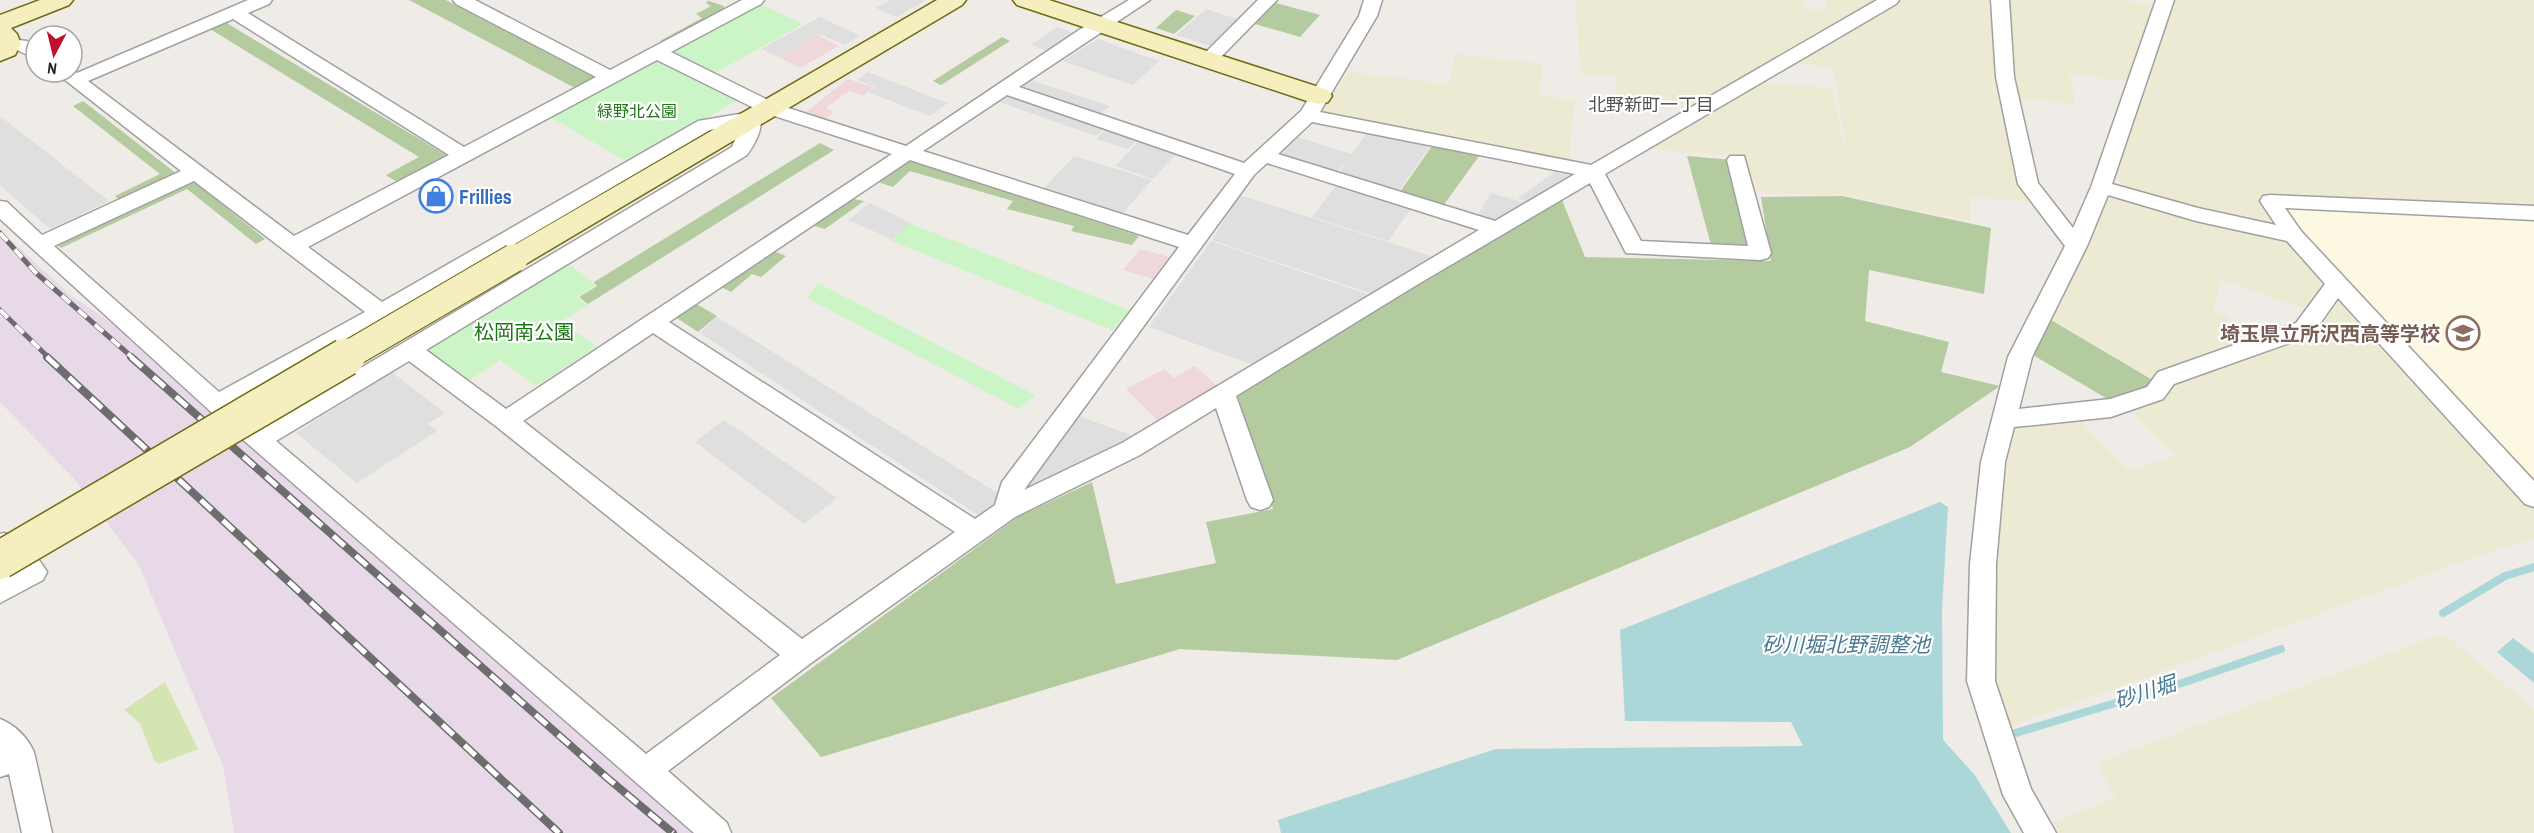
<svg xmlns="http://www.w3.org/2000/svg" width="2534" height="833" font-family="'Archivo Narrow','Noto Sans JP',sans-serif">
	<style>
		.commercial { fill: #efd7da }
		.industrial { fill: #e8d9e8 }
		.education { fill: #fdf8e2 }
		.farmland { fill: #ecead3 }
		.grass { fill: #d3e5b1 }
		.forest { fill: #b3cb9f }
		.park { fill: #cbf5c7 }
		.parking { fill: #dfdfdf }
		.water { fill: #abd7d9 }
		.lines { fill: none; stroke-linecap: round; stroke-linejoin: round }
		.stream { stroke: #abd7d9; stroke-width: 8 }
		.street-casing { stroke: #a0a0a0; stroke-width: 3 }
		.secondary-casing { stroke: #6f6a0e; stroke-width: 3 }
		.street { fill: #fff; fill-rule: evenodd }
		.secondary { fill: #f5efbf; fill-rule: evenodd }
		.rail-far1-casing { stroke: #6d6d6d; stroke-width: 5 }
		.rail-casing { stroke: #6d6d6d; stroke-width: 8 }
		.rail-far1 { stroke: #fff; stroke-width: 4; stroke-dasharray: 11; stroke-linecap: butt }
		.rail { stroke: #fff; stroke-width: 5; stroke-dasharray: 15; stroke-linecap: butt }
		.secondary-bridge-far1-casing { stroke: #6f6a0e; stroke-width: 30; stroke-linecap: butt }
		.secondary-bridge-casing { stroke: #6f6a0e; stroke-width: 40; stroke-linecap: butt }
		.secondary-bridge-far1 { stroke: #f5efbf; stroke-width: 28 }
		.secondary-bridge { stroke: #f5efbf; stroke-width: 37 }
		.labels { text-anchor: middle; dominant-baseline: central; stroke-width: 4.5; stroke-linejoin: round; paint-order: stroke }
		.far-park-label { font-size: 16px; fill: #1c7714; stroke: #fff }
		.far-neighbourhood-label { font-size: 18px; fill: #525252; stroke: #fff }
		.shop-label { font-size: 20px; font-weight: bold; fill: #366cbe; stroke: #fff; text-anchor: start }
		.park-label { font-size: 20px; fill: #1c7714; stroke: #fff }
		.education-label { font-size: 20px; font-weight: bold; fill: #785e54; stroke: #fff; text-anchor: end }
		.water-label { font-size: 21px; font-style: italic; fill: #497a91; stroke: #fff }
	</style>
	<rect width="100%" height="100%" fill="#efebe7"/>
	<!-- commercial -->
	<path class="commercial" d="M 818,35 L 839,46 L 800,68 L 779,57 Z
		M 848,79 L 873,87 L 864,95 L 849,91 L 826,108 L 834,112 L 825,119 L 806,112 Z
		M 1140,249 L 1169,257 L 1153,279 L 1123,270 Z
		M 1195,366 L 1223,391 L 1163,426 L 1126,389 L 1164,369 L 1174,378 Z"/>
	<!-- industrial -->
	<path class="industrial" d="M 0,230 L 69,294 L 135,339 L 695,833 L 234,833 L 223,766 L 139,565 L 74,479 L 0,402 Z"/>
	<!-- education -->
	<path class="education" d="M 2283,204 L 2534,217 L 2534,489 L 2338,276 Z"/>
	<!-- farmland -->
	<path class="farmland" d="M 1576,0 L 1802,0 L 1806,9 L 1827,11 L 1825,0 L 1879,0 L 1695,109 L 1614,100 L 1616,77 L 1580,73 Z
		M 1897,0 L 1995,0 L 1996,79 L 2023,183 L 2042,203 L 1971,197 L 1970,221 L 1844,195 L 1754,193 L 1741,158 L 1848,157 L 1832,67 L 1793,63 Z
		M 2000,0 L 2119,0 L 2157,5 L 2129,82 L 2070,73 L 2075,104 L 2013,98 Z
		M 2174,0 L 2534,0 L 2534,211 L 2260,195 L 2258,196 L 2274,220 L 2265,224 L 2230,217 L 2126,188 L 2115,177 Z
		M 1455,54 L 1543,64 L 1540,95 L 1575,100 L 1568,164 L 1320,114 L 1348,72 L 1449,84 Z
		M 1758,82 L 1832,88 L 1846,156 L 1742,157 L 1649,149 Z
		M 2123,197 L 2226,228 L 2275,237 L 2298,249 L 2320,280 L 2322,294 L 2307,310 L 2221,279 L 2213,312 L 2229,317 L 2222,331 L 2246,345 L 2155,380 L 2046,316 L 2108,200 Z
		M 2332,295 L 2343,296 L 2534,509 L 2534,539 L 2480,555 L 2007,728 L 1992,668 L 1999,507 L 2012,427 L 2024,423 L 2082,423 L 2129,471 L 2175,456 L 2128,408 L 2170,380 L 2269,346 Z
		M 2443,633 L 2534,709 L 2534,833 L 2056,833 L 2050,824 L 2115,798 L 2098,763 Z"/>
	<!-- grass -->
	<path class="grass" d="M 165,682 L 198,749 L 159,764 L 154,760 L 140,723 L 124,710 Z"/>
	<!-- forest -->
	<path class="forest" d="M 409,0 L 446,0 L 595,78 L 575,88 Z
		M 706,0 L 724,6 L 723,11 L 665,44 L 660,41 L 702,18 L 696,14 L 711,6 L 706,3 L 708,1 Z
		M 1276,3 L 1320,15 L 1300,37 L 1255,24 Z
		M 1176,10 L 1195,16 L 1174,34 L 1156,28 Z
		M 225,22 L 451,158 L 402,185 L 386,175 L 419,157 L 210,29 Z
		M 1002,37 L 1010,41 L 941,85 L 933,81 Z
		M 83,101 L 177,174 L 120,200 L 115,196 L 160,174 L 73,106 Z
		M 820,143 L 834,150 L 588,304 L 579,297 L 597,286 L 594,282 Z
		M 1432,146 L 1479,156 L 1443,206 L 1400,192 Z
		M 1687,156 L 1733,160 L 1755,248 L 1711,245 Z
		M 906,160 L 922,164 L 1139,236 L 1132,245 L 1071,231 L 1074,226 L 1007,209 L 1013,201 L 910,171 L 893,187 L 875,181 Z
		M 192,180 L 265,239 L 256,244 L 187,189 L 61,248 L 57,244 Z
		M 1842,196 L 1991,228 L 1984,294 L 1869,270 L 1865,321 L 1949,342 L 1941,372 L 2000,386 L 1910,447 L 1397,660 L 1180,649 L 821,757 L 771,698 L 1018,517 L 1092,482 L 1116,584 L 1216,563 L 1206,522 L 1273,509 L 1233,393 L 1562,200 L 1585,257 L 1771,261 L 1761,197 Z
		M 849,198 L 864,201 L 825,229 L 811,225 Z
		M 771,250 L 786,256 L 761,277 L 752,274 L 731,292 L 717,285 Z
		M 693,302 L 717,316 L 698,332 L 674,316 Z
		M 2046,317 L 2156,382 L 2150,389 L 2111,401 L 2033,355 Z"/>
	<!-- park -->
	<path class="park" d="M 760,4 L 803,24 L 713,74 L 671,52 Z
		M 655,55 L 739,99 L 629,163 L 545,114 Z
		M 909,223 L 1131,311 L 1112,330 L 889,240 Z
		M 566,262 L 596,285 L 577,297 L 587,305 L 561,322 L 597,346 L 537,386 L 500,360 L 465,383 L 423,349 Z
		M 818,283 L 1035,395 L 1019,409 L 807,298 Z"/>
	<!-- parking -->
	<path class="parking" d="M 890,0 L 926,0 L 897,17 L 876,8 Z
		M 1206,9 L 1243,21 L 1214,47 L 1176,35 Z
		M 820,17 L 860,36 L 845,45 L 819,34 L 778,57 L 761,49 Z
		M 1057,27 L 1076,34 L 1050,52 L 1031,45 Z
		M 1098,39 L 1159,61 L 1133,85 L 1062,61 Z
		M 868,72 L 934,98 L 948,103 L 930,116 L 868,92 L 875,87 L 857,80 Z
		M 1030,80 L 1110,106 L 1101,114 L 1022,86 Z
		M 1011,94 L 1105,128 L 1096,136 L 999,102 Z
		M 0,116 L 109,201 L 50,229 L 0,185 Z
		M 1106,129 L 1139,139 L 1128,149 L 1096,139 Z
		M 1368,132 L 1431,145 L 1398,192 L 1338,174 L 1348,159 L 1337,172 L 1281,154 L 1297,137 L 1352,154 Z
		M 1141,139 L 1179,151 L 1153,179 L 1115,166 Z
		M 1074,156 L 1152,180 L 1121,215 L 1042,190 Z
		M 1555,172 L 1578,177 L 1536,205 L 1502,224 L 1477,216 L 1491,193 L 1533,205 L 1518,198 Z
		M 1338,183 L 1413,206 L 1388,241 L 1312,217 Z
		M 1240,195 L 1437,258 L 1378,296 L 1212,240 Z
		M 870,203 L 911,223 L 892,239 L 848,220 Z
		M 1211,241 L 1376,297 L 1259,367 L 1149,327 Z
		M 717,317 L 1010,501 L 987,521 L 700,333 Z
		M 392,372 L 445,413 L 428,424 L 437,431 L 357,483 L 296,433 Z
		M 1078,416 L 1140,438 L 1015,504 Z
		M 724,420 L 837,498 L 804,524 L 695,442 Z"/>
	<!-- water -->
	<path class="water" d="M 1940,502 L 1948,507 L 1942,609 L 1943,740 L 1974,774 L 2011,833 L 1281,833 L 1278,820 L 1496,749 L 1803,746 L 1791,722 L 1625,721 L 1620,630 Z
		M 2513,638 L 2534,654 L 2534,683 L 2497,652 Z"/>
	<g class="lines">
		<!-- stream -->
		<path class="stream" d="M 2443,613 L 2505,576 L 2534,567
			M 2009,735 L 2185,682 L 2281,649"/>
		<!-- street casing -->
		<g class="street-casing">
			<path id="street" d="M 248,0 L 272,0 L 269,4 L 248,13 L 464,147 L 596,77 L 456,4 L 453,0 L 475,0 L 610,70 L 742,0 L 764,0 L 761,4 L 671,52 L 776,104 L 906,146 L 1079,30 L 1129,0 L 1150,0 L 1019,87 L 1244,163 L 1301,111 L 1359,16 L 1364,0 L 1382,0 L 1377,16 L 1320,112 L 1591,165 L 1877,0 L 1899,0 L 1896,4 L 1605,174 L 1641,241 L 1748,246 L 1727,160 L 1730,156 L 1744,156 L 1771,253 L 1768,258 L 1760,260 L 1626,253 L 1590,183 L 1415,286 L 1236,396 L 1273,500 L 1269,507 L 1260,510 L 1251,507 L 1247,500 L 1216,408 L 1140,455 L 1015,517 L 811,663 L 668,771 L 727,823 L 731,833 L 694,833 L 209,410 L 0,219 L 0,201 L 7,202 L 42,235 L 181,171 L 55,72 L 72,72 L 72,69 L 77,73 ZM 233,19 L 449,155 L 294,236 L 88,81 ZM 657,60 L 762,112 L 892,154 L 506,409 L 426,350 L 747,155 C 754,145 766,126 758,114 L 751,112 L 698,121 L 382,302 L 308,247 ZM 1007,95 L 1235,174 L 1188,235 L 923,151 ZM 1312,122 L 1575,174 L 1495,221 L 1278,154 ZM 741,125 L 732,147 L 260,428 L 234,405 L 313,362 L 710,130 ZM 910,160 L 1179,247 L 1002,482 L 995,505 L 975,519 L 669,322 ZM 1267,163 L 1479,230 L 1122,443 L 1024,490 L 1254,175 ZM 194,181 L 365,312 L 219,392 L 54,246 ZM 653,333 L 955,532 L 802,639 L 523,421 ZM 409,361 L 497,427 L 780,655 L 646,754 L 276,441 Z
				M 1258,0 L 1277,0 L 1214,64 L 1202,64 L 1199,60 L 1202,56 Z
				M 1991,0 L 2009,0 L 2014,77 L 2038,183 L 2073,228 L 2091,187 L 2156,0 L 2174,0 L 2112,184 L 2198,208 L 2276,225 L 2260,201 L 2263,196 L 2270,195 L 2534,206 L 2534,220 L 2285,208 L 2301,231 L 2534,481 L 2534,507 L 2525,504 L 2338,298 L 2312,335 L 2174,384 L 2163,399 L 2111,417 L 2014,427 L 2005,462 L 1996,564 L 1995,681 L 2031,789 L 2056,833 L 2024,833 L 2003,795 L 1967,681 L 1970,564 L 1981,462 L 2008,357 L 2065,246 L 2018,184 L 1996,77 ZM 2108,195 L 2196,221 L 2287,241 L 2325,284 L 2296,323 L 2158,372 L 2147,387 L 2110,399 L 2019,409 L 2032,357 L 2087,246 Z
				M 9,39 L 27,41 L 36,46 L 36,59 L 17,50 L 3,48 L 0,44 L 3,40 Z
				M 4,533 C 20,538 39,557 47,572 L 43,580 L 0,603 L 0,579 L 15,570 L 0,555 L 0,534 Z
				M 0,719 C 15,725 27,737 34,752 L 52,833 L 22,833 L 9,774 L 0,777 Z"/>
		</g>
		<!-- secondary casing -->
		<g class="secondary-casing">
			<path id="secondary" d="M 40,0 L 73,0 L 69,5 L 11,28 L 17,34 L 21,44 L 15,55 L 0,61 L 0,15 Z
				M 937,0 L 966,0 L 962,5 L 524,265 L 514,268 L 504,265 L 499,258 L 504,251 Z
				M 1013,0 L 1049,0 L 1328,90 L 1332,96 L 1328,102 L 1319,104 L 1310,102 L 1017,5 Z"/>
		</g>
		<!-- street -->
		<use href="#street" class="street"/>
		<!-- secondary -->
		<use href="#secondary" class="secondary"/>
		<!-- rail-far1 casing -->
		<g class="rail-far1-casing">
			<path id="rail-far1" d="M 0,233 L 35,272 L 133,358
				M 0,310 L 49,358"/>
		</g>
		<!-- rail casing -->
		<g class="rail-casing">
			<path id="rail" d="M 47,357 L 559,833
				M 131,357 L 605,776 L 673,833"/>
		</g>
		<!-- rail-far1 -->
		<use href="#rail-far1" class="rail-far1"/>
		<!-- rail -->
		<use href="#rail" class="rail"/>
		<!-- secondary-bridge-far1 casing -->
		<g class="secondary-bridge-far1-casing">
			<path id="secondary-bridge-far1" d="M 343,358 L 514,258"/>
		</g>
		<!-- secondary-bridge casing -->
		<g class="secondary-bridge-casing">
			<path id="secondary-bridge" d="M 0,560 L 346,357"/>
		</g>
		<!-- secondary-bridge-far1 -->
		<use href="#secondary-bridge-far1" class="secondary-bridge-far1"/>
		<!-- secondary-bridge -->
		<use href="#secondary-bridge" class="secondary-bridge"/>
	</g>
	<!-- icons -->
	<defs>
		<g id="shop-ring" transform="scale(1.725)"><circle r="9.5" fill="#fff" stroke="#3f7fe0" stroke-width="1.5"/><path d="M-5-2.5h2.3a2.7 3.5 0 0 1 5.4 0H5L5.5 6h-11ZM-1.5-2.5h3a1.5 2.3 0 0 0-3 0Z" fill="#3f7fe0"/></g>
		<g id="school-ring" transform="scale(1.725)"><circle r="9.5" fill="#fff" stroke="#8d6e63" stroke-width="1.5"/><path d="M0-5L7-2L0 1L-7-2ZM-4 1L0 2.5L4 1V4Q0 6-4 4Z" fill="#8d6e63"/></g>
	</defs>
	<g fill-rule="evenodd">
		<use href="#shop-ring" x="436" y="196"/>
		<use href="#school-ring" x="2463" y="333"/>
	</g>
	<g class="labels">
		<!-- far-park labels -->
		<g class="far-park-label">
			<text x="637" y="111">緑野北公園</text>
		</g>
		<!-- far-neighbourhood labels -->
		<g class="far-neighbourhood-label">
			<text x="1651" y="104">北野新町一丁目</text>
		</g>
		<!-- shop labels -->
		<g class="shop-label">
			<text x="459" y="196">Frillies</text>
		</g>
		<!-- park labels -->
		<g class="park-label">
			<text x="524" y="331">松岡南公園</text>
		</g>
		<!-- education labels -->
		<g class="education-label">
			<text x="2440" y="333">埼玉県立所沢西高等学校</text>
		</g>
		<!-- water labels -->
		<g class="water-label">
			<text x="1846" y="644">砂川堀北野調整池</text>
			<text transform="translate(2145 692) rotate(-18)">砂川堀</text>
		</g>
	</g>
	<!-- north arrow -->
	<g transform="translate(54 54) rotate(187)"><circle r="28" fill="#ffffff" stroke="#a5a5a5" stroke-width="1.5"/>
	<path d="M0-4.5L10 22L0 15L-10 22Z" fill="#bf102d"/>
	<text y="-9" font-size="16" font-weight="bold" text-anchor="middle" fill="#1f1f1f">N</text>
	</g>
</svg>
